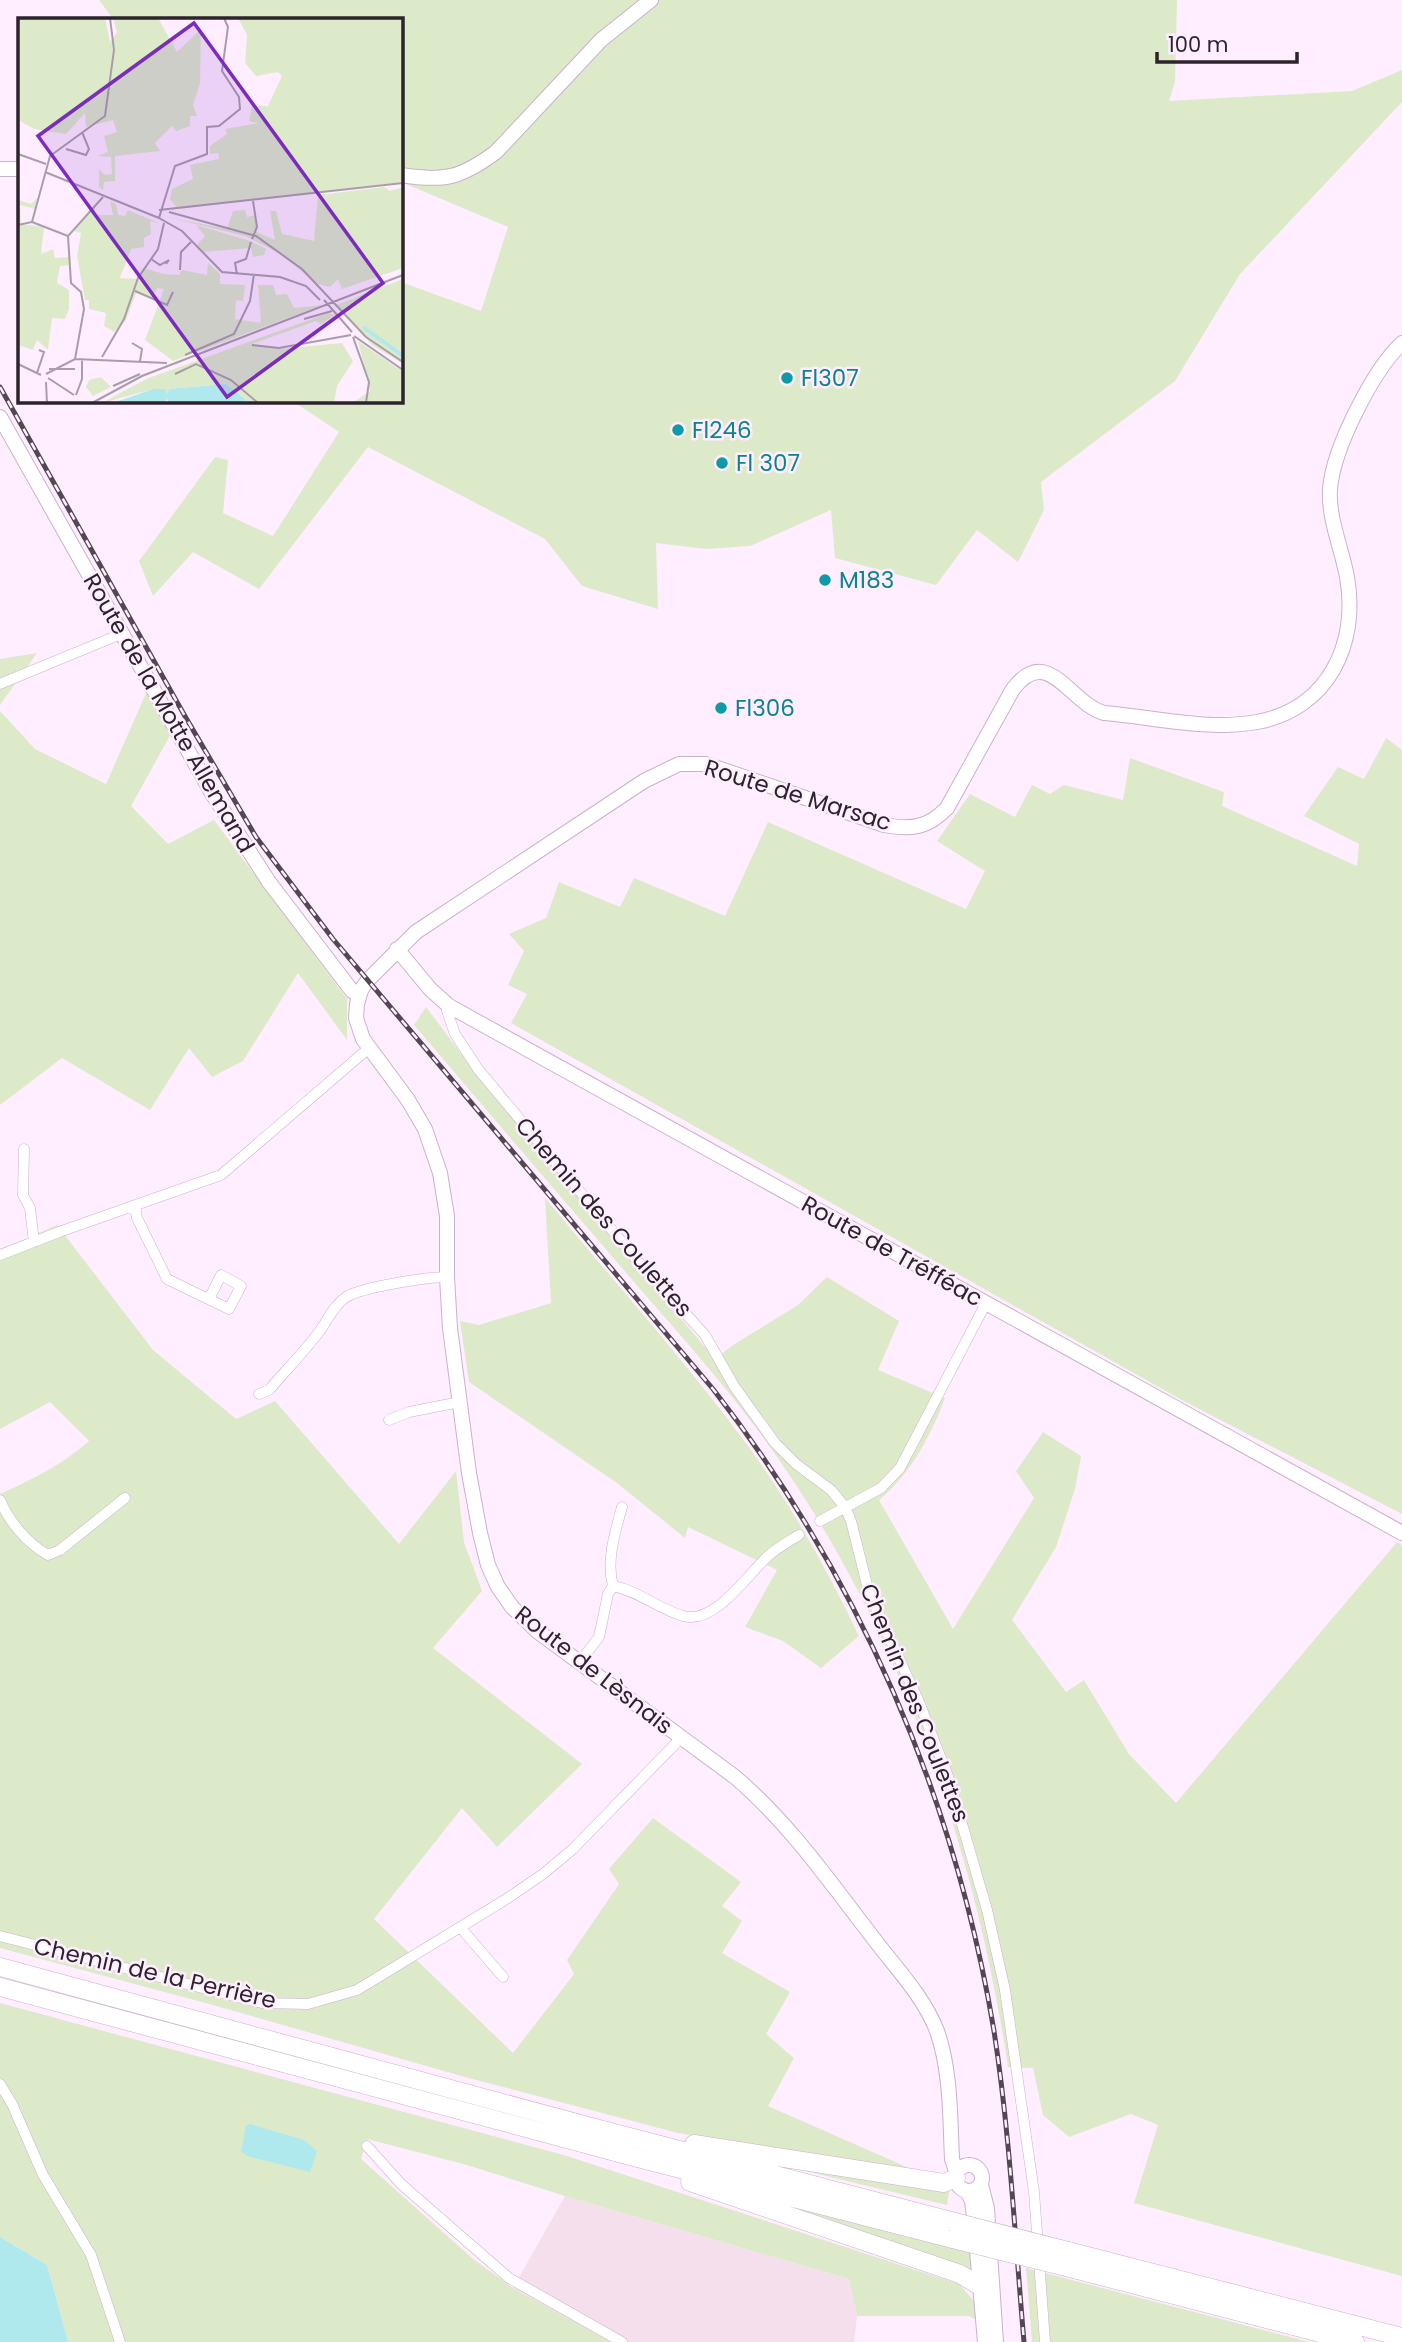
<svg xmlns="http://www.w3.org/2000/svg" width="1402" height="2342" font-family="Poppins,sans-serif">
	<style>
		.commercial { fill: #f6dfec }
		.green { fill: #ddeaca }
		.water { fill: #afe8ed }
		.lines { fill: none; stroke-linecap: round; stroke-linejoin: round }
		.street-casing { stroke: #cab1cb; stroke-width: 11 }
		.secondary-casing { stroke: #cab1cb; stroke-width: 16 }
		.highway-casing { stroke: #cab1cb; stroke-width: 19 }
		.street { stroke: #fff; stroke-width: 10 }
		.secondary { stroke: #fff; stroke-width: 14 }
		.highway { stroke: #fff; stroke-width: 18 }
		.rail-casing { stroke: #524752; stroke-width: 5 }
		.rail { stroke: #feeeff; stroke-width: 2.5; stroke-dasharray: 8; stroke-linecap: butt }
		.highway-bridge-casing { stroke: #cab1cb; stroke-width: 19; stroke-linecap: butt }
		.highway-bridge { stroke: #fff; stroke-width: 18 }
		.culture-dot { fill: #0f9aa8; stroke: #feeeff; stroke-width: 2.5 }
		.labels { text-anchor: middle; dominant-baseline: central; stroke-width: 5; stroke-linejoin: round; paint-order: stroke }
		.culture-label { font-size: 23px; fill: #0d838f; stroke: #feeeff; text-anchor: start }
		.street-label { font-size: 23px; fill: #2d232d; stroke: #feeeff }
		.inset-river { fill: none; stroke: #afe8ed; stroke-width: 3.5 }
		.inset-road { fill: none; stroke: #aa9dab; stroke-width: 2 }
		.view { fill: #7b2cbf; fill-opacity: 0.15; stroke: #7b2cbf; stroke-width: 3.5 }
		.inset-edge { fill: none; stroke: #2d232d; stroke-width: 3.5 }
	</style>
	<rect width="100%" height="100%" fill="#feeeff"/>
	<!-- commercial -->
	<path class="commercial" d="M 565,2196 L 849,2279 L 857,2316 L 854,2342 L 611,2342 L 513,2288 Z"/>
	<!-- green -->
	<path class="green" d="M 99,0 L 1177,0 L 1175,82 L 1169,101 L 1352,91 L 1402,70 L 1402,102 L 1240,274 L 1175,381 L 1041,482 L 1044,510 L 1018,562 L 977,530 L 936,585 L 835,558 L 831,510 L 750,546 L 706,549 L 656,543 L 658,609 L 582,586 L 545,539 L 368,447 L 259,589 L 193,552 L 153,596 L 139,561 L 215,457 L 228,460 L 223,513 L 273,536 L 339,432 L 297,404 L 273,401 L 401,401 L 401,282 L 481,311 L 508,227 L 401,182 L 401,19 L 113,19 Z
		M 37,653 L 0,705 L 0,659 Z
		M 147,691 L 172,732 L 131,806 L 168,844 L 214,820 L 347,999 L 347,1040 L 298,973 L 243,1061 L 212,1077 L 189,1048 L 150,1110 L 62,1058 L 0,1105 L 0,711 L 35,749 L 106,784 Z
		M 1386,738 L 1402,750 L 1402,1514 L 1180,1399 L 511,1023 L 527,994 L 508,985 L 524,951 L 509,934 L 546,918 L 559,882 L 620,907 L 634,878 L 725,916 L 768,822 L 966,909 L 985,871 L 937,841 L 970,794 L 1015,817 L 1032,785 L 1050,794 L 1064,785 L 1123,800 L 1130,758 L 1224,792 L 1222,806 L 1357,866 L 1359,844 L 1304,816 L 1338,767 L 1364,779 Z
		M 426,1007 L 481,1080 L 715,1359 L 733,1345 L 798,1305 L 827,1277 L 899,1321 L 878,1370 L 945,1398 C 931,1435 911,1474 879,1500 L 953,1629 L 1034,1498 L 1016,1471 L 1043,1432 L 1081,1456 L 1075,1489 L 1056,1547 L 1012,1620 L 1066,1692 L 1084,1680 L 1129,1754 L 1176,1803 L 1397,1542 L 1402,1545 L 1402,2276 L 1134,2203 L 1158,2125 L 1131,2114 L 1069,2137 L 1043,2115 L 1033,2068 L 1008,2067 C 977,1859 906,1648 788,1473 C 743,1405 687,1343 634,1282 C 560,1196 487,1111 414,1025 Z
		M 545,1198 C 611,1278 680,1355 742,1438 C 788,1499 826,1567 859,1636 L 821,1668 L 783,1641 L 745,1627 L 777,1570 L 688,1527 L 685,1538 L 617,1483 L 469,1382 L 460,1321 L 479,1325 L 551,1303 Z
		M 57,1225 L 153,1350 L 236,1419 L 275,1401 L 399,1544 L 456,1471 L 464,1542 L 482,1591 L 433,1648 L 582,1764 L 497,1847 L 462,1808 L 374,1919 L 513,2053 L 574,1974 L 567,1960 L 619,1884 L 609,1869 L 653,1818 L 741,1882 L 722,1906 L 742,1921 L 722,1953 L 790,1992 L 766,2034 L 794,2058 L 768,2106 L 950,2186 L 947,2205 L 797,2169 L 741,2144 L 678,2133 L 465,2077 L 213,2005 L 0,1948 L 0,1494 C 33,1479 62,1465 89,1441 L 50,1402 L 0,1429 L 0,1250 Z
		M 0,2003 L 567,2156 L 959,2284 L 975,2302 L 978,2321 L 969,2316 L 857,2316 L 849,2279 L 565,2196 L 467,2165 L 367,2139 L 361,2159 L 472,2258 L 513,2288 L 611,2342 L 68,2342 L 47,2265 L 0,2237 Z
		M 753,2195 L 974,2254 L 975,2265 L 969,2272 Z
		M 1026,2268 L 1309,2342 L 1032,2342 Z"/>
	<!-- water -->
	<path class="water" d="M 250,2124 L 304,2140 L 317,2151 L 310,2172 L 247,2156 L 241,2151 L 246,2126 Z
		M 0,2237 L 47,2265 L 68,2342 L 0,2342 Z"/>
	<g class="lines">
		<!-- street casing -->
		<g class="street-casing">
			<path id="street" d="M 0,684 L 121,634
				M 449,1006 L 447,1011 L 455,1034 L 478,1069 L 637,1260 L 705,1335 L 734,1386 L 775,1443 L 796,1464 L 831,1490 L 845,1507 L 851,1521 L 869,1593 L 919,1702 L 949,1779 L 987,1910 L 1005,1990 L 1034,2192 L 1045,2342
				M 24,1149 L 23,1195 L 30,1208 L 34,1242
				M 135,1206 L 137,1218 L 167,1279 L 229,1309 L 241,1286 L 221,1275 L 209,1299
				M 0,1255 L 59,1232 L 221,1175 L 369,1048
				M 259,1394 L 269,1390 C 286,1370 304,1352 319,1332 C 328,1320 333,1306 346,1297 C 362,1287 428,1277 447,1277
				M 389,1420 L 409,1412 L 460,1402
				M 0,1500 C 9,1522 27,1543 48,1555 L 60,1550 L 125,1498
				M 820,1521 L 881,1488 L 900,1468 L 986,1303
				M 613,1586 C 606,1561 615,1532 622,1507
				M 579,1663 L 599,1637 L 608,1594 L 613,1586 C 639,1591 658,1609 683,1616 C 715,1625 747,1575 768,1556 C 777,1548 788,1542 799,1535
				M 460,1927 L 503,1977
				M 0,1936 L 262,2003 L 308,2004 L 357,1990 L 508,1898 L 543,1874 L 573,1849 L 681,1738
				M 0,2084 L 12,2104 L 43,2175 L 91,2255 L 120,2342
				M 367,2146 L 401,2184 L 509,2278 L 622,2342"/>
		</g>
		<!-- secondary casing -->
		<g class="secondary-casing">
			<path id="secondary" d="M 0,169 L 19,169
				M 401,175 C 444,182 461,178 496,152 L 601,40 L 651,0
				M 0,417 L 213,795 L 269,882 L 352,991 L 359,995
				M 397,949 L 430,989 L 449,1006 L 1402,1533
				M956 2178a13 13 0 1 1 26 0a13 13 0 1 1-26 0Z
				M 957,2174 L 952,2159 C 950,2117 951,2071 937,2031 C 924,1997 896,1968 874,1939 C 830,1882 790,1824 735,1777 L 537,1631 L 512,1607 L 498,1587 L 488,1565 L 480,1533 L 469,1473 L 450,1328 L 447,1277 L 447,1216 L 440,1173 L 425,1129 L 408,1100 L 363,1039 L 356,1018 L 357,1004 L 361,990 L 368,980 L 416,932 L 644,781 L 679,764 L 706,764 L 884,825 C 911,830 928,828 947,808 L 1013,689 C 1048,643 1069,703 1104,713 C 1153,717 1208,731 1257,722 C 1328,709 1359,644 1347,577 C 1342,549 1328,518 1330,489 C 1333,449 1373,370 1402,343
				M 981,2185 L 987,2208 L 996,2342
				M 967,2191 L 972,2201 L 974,2216 L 985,2342"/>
		</g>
		<!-- highway casing -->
		<g class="highway-casing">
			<path id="highway" d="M 0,1967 L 595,2128 L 951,2221
				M 0,1987 L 634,2157 L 953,2239
				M 694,2144 L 944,2183 L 956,2178
				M 690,2182 L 960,2274 L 980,2286
				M 1068,2251 L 1402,2337
				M 1066,2267 L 1355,2342"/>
		</g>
		<!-- street -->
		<use href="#street" class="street"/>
		<!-- secondary -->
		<use href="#secondary" class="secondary"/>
		<!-- highway -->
		<use href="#highway" class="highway"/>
		<!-- rail casing -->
		<g class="rail-casing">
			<path id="rail" d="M 0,387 L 186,718 L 256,837 L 333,939 L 713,1389 C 859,1577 955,1797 994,2031 C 1010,2134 1015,2239 1024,2342"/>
		</g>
		<!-- rail -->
		<use href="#rail" class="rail"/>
		<!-- highway-bridge casing -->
		<g class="highway-bridge-casing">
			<path id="highway-bridge" d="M 951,2221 L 1068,2251
				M 953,2239 L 1066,2267"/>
		</g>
		<!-- highway-bridge -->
		<use href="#highway-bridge" class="highway-bridge"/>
	</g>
	<!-- markers -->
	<g class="culture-dot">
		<circle cx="787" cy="378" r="7"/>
		<circle cx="678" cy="430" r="7"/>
		<circle cx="722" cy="463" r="7"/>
		<circle cx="825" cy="580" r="7"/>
		<circle cx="721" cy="708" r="7"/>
	</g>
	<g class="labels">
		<!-- culture labels -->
		<g class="culture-label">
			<text x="801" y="378">Fl307</text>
			<text x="692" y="430">Fl246</text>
			<text x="736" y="463">Fl 307</text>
			<text x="839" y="580">M183</text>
			<text x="735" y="708">Fl306</text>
		</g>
		<!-- street labels -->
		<g class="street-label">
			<text transform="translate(169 713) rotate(60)">Route de la Motte Allemand</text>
			<text transform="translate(798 795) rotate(17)">Route de Marsac</text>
			<text transform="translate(604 1217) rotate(49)">Chemin des Coulettes</text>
			<text transform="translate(892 1251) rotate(29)">Route de Tréfféac</text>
			<text transform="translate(594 1670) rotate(38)">Route de Lèsnais</text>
			<text transform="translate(915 1703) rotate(68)">Chemin des Coulettes</text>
			<text transform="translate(155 1973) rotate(13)">Chemin de la Perrière</text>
		</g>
	</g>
	<!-- overview -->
	<g transform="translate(18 18)">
		<rect width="385" height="385" fill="#feeeff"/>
		<path d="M 0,0 L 87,0 L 92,24 L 99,14 L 95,0 L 140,0 L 159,34 L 183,11 L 182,65 L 175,87 L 179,98 L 172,98 L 172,108 L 158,113 L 154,108 L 137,125 L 142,133 L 97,138 L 97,163 L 86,164 L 85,172 L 81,169 L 81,151 L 87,157 L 94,156 L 93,139 L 80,138 L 90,134 L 86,118 L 99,114 L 95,102 L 68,109 L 67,95 L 48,116 L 16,111 L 0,102 ZM 220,0 L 385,0 L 385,164 L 160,191 L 152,181 L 154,171 L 175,161 L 172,147 L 201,141 L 200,135 L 192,136 L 192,128 L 209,116 L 207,111 L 241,105 L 231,103 L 234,88 L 250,88 L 264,58 L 260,54 L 238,58 L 227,45 L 229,17 ZM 367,169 L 372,173 L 385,169 L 385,250 L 324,271 L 320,261 L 312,269 L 299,266 L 261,235 L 227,218 L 149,199 L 209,211 L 215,193 L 227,192 L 229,199 L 238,197 L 239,214 L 257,222 L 252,193 L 258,193 L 264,216 L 296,223 L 300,177 ZM 19,180 L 17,191 L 2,187 L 3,206 L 26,209 L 23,236 L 35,231 L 37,240 L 52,239 L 52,247 L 42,248 L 39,265 L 51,272 L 51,291 L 47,301 L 34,300 L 30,332 L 19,322 L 15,332 L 0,327 L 0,182 L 13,186 ZM 92,183 L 98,186 L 100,197 L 107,198 L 110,192 L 143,206 L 132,203 L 133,216 L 126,220 L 126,229 L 113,231 L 102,260 L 119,261 L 125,250 L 146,256 L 161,257 L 164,252 L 189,257 L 190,245 L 202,256 L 202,266 L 227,267 L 225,283 L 218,282 L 217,301 L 243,305 L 240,267 L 255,267 L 258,277 L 269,276 L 276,290 L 304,287 L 155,343 L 127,322 L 146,271 L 139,270 L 134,281 L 118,275 L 108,302 L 96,314 L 86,308 L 88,295 L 71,291 L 71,282 L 67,282 L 59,238 L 63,215 L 56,213 L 77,188 L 77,197 L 95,197 ZM 178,207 L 232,223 L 248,231 L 246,237 L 235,239 L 233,230 L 184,234 L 178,228 L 187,218 ZM 385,261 L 385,346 L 354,327 L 318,287 ZM 311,295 L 317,297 L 303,306 L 298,303 L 234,326 L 262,331 L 324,325 L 335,343 L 319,368 L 316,385 L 232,385 L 208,366 L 151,371 L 150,378 L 135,371 L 84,385 L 128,361 ZM 340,323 L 385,354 L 385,385 L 334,385 L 352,373 ZM 83,359 L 93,369 L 75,378 L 68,369 L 71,362 Z" fill="#ddeaca"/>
		<path d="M 208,366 L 232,385 L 150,385 L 149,380 L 147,385 L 95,385 L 135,371 L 148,371 L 149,377 L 151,371 Z" fill="#afe8ed"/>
		<path class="inset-river" d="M 345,309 L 385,338"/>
		<path class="inset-road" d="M 206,0 L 210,9 L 204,53 L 221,79 L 222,91 L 201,108 L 189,109 L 189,136 L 157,148 L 141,200 L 164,213 L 204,254 L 262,259 L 288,268 L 302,282M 48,131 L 68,137 L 71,131 L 64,114M 0,136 L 28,146M 27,154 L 141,200M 141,192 L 385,165M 151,194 L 238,218 L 284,251 L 348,319 L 385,344M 14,204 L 50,218M 0,207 L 14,204 L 32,138 L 87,98 L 96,32 L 92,0M 234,221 L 239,209 L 235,183M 133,241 L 142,247 L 151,242 L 148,246M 162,252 L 163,234 L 173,224M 219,256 L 217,245 L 228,241 L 233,224M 117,273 L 149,287 L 155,274M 306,282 L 334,314M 286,301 L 314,293M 336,318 L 385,352M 335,319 L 351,364 L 348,385M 114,325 L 124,331 L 122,343M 234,327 L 261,330 L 333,317M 167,337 L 216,316 L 232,283 L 236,256M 84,339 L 106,301 L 120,260 L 140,231 L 146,205M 57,341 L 66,291 L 63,274 L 53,265 L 50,218 L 85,179M 0,346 L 23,357M 31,351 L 57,351M 19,355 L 26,334 L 21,332M 28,356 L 57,341 L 149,345M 157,356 L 178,346 L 213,362 L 240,385M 30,360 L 56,377M 28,364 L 29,385M 95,368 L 122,356M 58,377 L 64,361 L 64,341M 74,385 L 124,358 L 385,257"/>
		<path class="view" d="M 176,5 L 365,265 L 209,379 L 20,118 Z"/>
		<rect width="385" height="385" class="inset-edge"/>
	</g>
	<!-- scale -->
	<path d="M1157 52v10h140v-10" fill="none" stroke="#2d232d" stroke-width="3.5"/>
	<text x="1168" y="52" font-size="21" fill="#2d232d" stroke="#feeeff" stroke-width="5" paint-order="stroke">100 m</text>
</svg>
